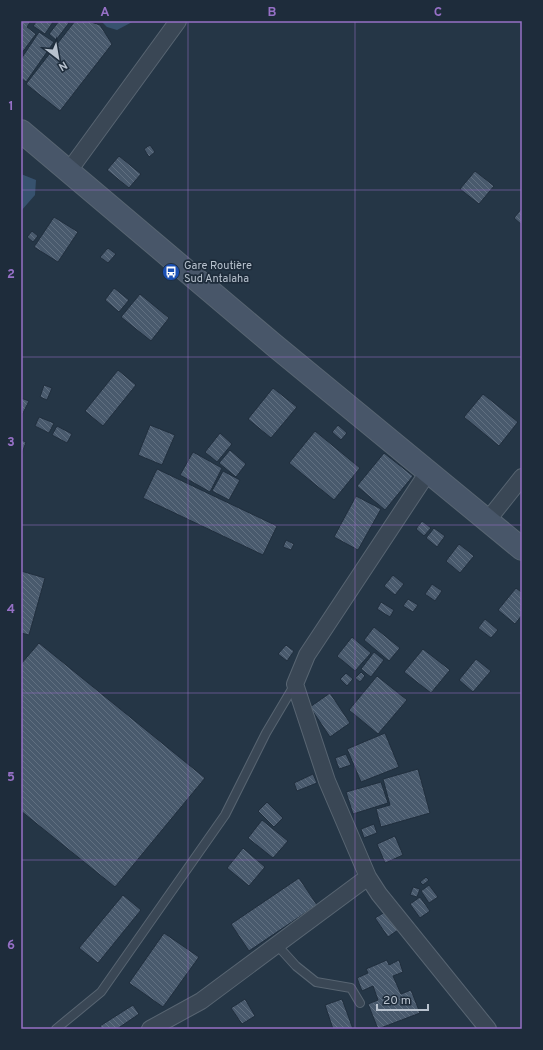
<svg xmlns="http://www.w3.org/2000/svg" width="543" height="1050" font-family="Overpass,sans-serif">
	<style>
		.water { fill: #37526e }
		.building { fill: url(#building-back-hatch); stroke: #202e3d }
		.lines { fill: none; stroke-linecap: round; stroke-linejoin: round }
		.lane-casing { stroke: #586572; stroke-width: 10 }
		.street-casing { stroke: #586572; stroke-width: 18 }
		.secondary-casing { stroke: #586572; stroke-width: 24 }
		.lane { stroke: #3a4755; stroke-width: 8 }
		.street { stroke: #3a4755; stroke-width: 16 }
		.secondary { stroke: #485669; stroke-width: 22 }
		.grid { fill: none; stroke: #9670c6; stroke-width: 1; stroke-opacity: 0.55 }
		.labels { text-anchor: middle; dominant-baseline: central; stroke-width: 3.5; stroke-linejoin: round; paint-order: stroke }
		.poi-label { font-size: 11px; fill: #b8c2ce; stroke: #1e2c3b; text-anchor: start }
		.neatline { fill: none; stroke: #9670c6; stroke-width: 1.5 }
		.grid-label { font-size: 13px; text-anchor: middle; font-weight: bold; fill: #9670c6 }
	</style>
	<defs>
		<pattern id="building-back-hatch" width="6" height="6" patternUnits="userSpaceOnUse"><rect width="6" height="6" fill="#495a6d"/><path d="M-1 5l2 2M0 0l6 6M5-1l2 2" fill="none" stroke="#617081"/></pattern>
	</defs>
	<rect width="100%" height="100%" fill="#253646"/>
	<!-- water -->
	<path class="water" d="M 101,21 L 134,21 L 117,30 L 107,27 Z
		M 21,174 L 36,180 L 35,195 L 21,211 Z"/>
	<!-- building -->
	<path class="building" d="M 21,21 L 31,21 L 27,27 L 36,34 L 21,54 Z
		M 37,21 L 51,21 L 53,22 L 45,34 L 33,26 Z
		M 59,21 L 66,21 L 69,23 L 56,40 L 49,34 Z
		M 75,21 L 88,21 L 100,25 L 112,44 L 60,111 L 26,84 Z
		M 39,32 L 54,42 L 26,82 L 21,78 L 21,59 Z
		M 150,145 L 155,152 L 149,157 L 144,149 Z
		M 119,156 L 141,174 L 129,188 L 107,170 Z
		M 475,171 L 494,186 L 479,204 L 460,189 Z
		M 522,208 L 522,225 L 514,218 Z
		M 54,217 L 78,232 L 58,262 L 34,247 Z
		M 32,231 L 38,236 L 33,242 L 27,237 Z
		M 108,248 L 116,254 L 108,263 L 100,257 Z
		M 114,288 L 129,300 L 119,312 L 105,300 Z
		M 140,294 L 169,318 L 151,341 L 121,317 Z
		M 118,370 L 136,385 L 103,426 L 85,411 Z
		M 44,385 L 52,388 L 47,400 L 40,397 Z
		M 273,388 L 297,407 L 271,438 L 248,419 Z
		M 483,394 L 518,422 L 499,446 L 464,417 Z
		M 21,398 L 29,401 L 21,417 Z
		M 39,417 L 54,423 L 49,433 L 35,426 Z
		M 150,425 L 175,435 L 162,465 L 138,455 Z
		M 338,425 L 347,433 L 341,440 L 332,432 Z
		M 57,426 L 72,434 L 67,443 L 52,435 Z
		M 315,431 L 360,468 L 334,500 L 289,463 Z
		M 220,433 L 232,444 L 217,462 L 205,452 Z
		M 21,440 L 26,442 L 21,456 Z
		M 230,450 L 246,464 L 236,477 L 219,463 Z
		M 193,452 L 222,468 L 210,492 L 180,475 Z
		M 384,453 L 413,476 L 385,510 L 357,486 Z
		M 157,469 L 277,526 L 263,555 L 143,498 Z
		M 223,471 L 240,480 L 229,500 L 212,491 Z
		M 356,496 L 381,509 L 358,550 L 334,537 Z
		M 422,521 L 431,528 L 424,536 L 416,529 Z
		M 434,528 L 445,536 L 437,547 L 426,538 Z
		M 286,540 L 294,544 L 291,550 L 283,547 Z
		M 459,544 L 474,556 L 460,573 L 446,561 Z
		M 21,571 L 45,578 L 29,635 L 21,633 Z
		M 393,575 L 404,584 L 395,595 L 384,586 Z
		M 432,584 L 442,591 L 435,601 L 425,594 Z
		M 516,588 L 522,593 L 522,615 L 515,624 L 498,610 Z
		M 408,599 L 418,605 L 413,612 L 403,606 Z
		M 381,602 L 394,610 L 390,617 L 377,609 Z
		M 485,619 L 498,630 L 491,638 L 478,628 Z
		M 374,627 L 400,648 L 389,661 L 364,640 Z
		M 352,637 L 371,653 L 355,671 L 337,656 Z
		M 39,643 L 205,778 L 115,887 L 21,811 L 21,664 Z
		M 286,645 L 294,651 L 287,661 L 278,654 Z
		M 423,649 L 450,670 L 431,693 L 404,672 Z
		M 374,652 L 384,660 L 371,677 L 361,669 Z
		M 476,659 L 491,671 L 473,692 L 459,680 Z
		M 361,672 L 365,676 L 360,682 L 355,678 Z
		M 346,673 L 353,679 L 347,686 L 340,679 Z
		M 377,676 L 407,700 L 378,734 L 349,710 Z
		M 330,693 L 350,723 L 330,737 L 310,707 Z
		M 385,733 L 399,767 L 361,782 L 347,749 Z
		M 346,754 L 351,765 L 339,769 L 335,758 Z
		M 418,769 L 430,813 L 381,827 L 376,809 L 390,805 L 383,779 Z
		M 313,774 L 317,783 L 297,791 L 294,783 Z
		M 381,782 L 388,803 L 353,814 L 346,792 Z
		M 267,802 L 283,818 L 274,827 L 258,811 Z
		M 262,820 L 288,841 L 273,858 L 248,838 Z
		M 374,824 L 377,833 L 364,838 L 361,829 Z
		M 395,836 L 403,855 L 385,863 L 377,844 Z
		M 243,848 L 265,867 L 249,886 L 227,868 Z
		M 426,877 L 429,880 L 423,885 L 420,882 Z
		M 299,878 L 317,905 L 249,951 L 231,924 Z
		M 429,885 L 438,897 L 429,903 L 421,891 Z
		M 413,887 L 420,889 L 417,897 L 410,895 Z
		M 123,895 L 141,910 L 98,963 L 79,948 Z
		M 420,897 L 430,911 L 420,918 L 410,904 Z
		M 385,912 L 398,930 L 388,937 L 375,918 Z
		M 164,933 L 199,957 L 163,1007 L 129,983 Z
		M 387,960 L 389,965 L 399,960 L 403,972 L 393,976 L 401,994 L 411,990 L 420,1013 L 378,1029 L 368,1004 L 378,1000 L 373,986 L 362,991 L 357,978 L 368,973 L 366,969 Z
		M 245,999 L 255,1016 L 242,1024 L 231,1008 Z
		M 342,999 L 353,1029 L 333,1029 L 325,1005 Z
		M 133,1005 L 139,1014 L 117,1029 L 102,1029 L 100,1026 Z"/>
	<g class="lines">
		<!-- lane casing -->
		<g class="lane-casing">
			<path id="lane" d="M 277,945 L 296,966 L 316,982 L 351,988 L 360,1003
				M 56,1029 L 101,992 L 225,815 L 266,733 L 295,684"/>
		</g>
		<!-- street casing -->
		<g class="street-casing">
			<path id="street" d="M 68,172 L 178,21
				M 428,472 L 307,655 L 295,684 L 327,781 L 368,877 L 379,894 L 488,1029
				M 487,521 L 522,477
				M 150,1029 L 201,1001 L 368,877"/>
		</g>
		<!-- secondary casing -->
		<g class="secondary-casing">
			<path id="secondary" d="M 21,131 L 274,345 L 522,549"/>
		</g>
		<!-- lane -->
		<use href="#lane" class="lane"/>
		<!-- street -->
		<use href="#street" class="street"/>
		<!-- secondary -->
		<use href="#secondary" class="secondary"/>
	</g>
	<!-- grid -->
	<path class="grid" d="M 188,21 L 188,1029M 355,21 L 355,1029M 21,190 L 522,190M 21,357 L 522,357M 21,525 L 522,525M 21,693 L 522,693M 21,860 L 522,860"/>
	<!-- icons -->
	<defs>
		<g id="bus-disc" transform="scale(0.9)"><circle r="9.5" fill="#1a4fb4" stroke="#1e2c3b"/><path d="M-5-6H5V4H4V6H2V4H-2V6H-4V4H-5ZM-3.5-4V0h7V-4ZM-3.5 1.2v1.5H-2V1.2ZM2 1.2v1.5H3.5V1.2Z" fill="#fff"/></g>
	</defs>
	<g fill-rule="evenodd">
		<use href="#bus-disc" x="171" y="272"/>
	</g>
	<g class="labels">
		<!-- poi labels -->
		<g class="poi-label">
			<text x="184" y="266">Gare Routière<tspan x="184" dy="13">Sud Antalaha</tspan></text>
		</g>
	</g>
	<!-- border -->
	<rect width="543" height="1050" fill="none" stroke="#1e2c3b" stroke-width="44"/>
	<!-- north arrow -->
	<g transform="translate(58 58) rotate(149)" stroke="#1e2c3b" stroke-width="3" paint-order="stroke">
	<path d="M0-3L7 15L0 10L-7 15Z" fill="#b8c2ce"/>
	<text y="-6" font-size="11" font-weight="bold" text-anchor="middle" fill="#b8c2ce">N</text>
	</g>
	<!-- scale -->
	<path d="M377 1004v6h51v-6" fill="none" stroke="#b8c2ce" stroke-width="2"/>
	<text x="383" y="1004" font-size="12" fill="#b8c2ce" stroke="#1e2c3b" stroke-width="3" paint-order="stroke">20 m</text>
	<rect x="22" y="22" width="499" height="1006" class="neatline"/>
	<g class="grid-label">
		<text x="105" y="16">A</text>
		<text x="272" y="16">B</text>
		<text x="438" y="16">C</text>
		<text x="11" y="110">1</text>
		<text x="11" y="278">2</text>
		<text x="11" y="446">3</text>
		<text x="11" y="613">4</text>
		<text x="11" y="781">5</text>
		<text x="11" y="949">6</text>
	</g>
</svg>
